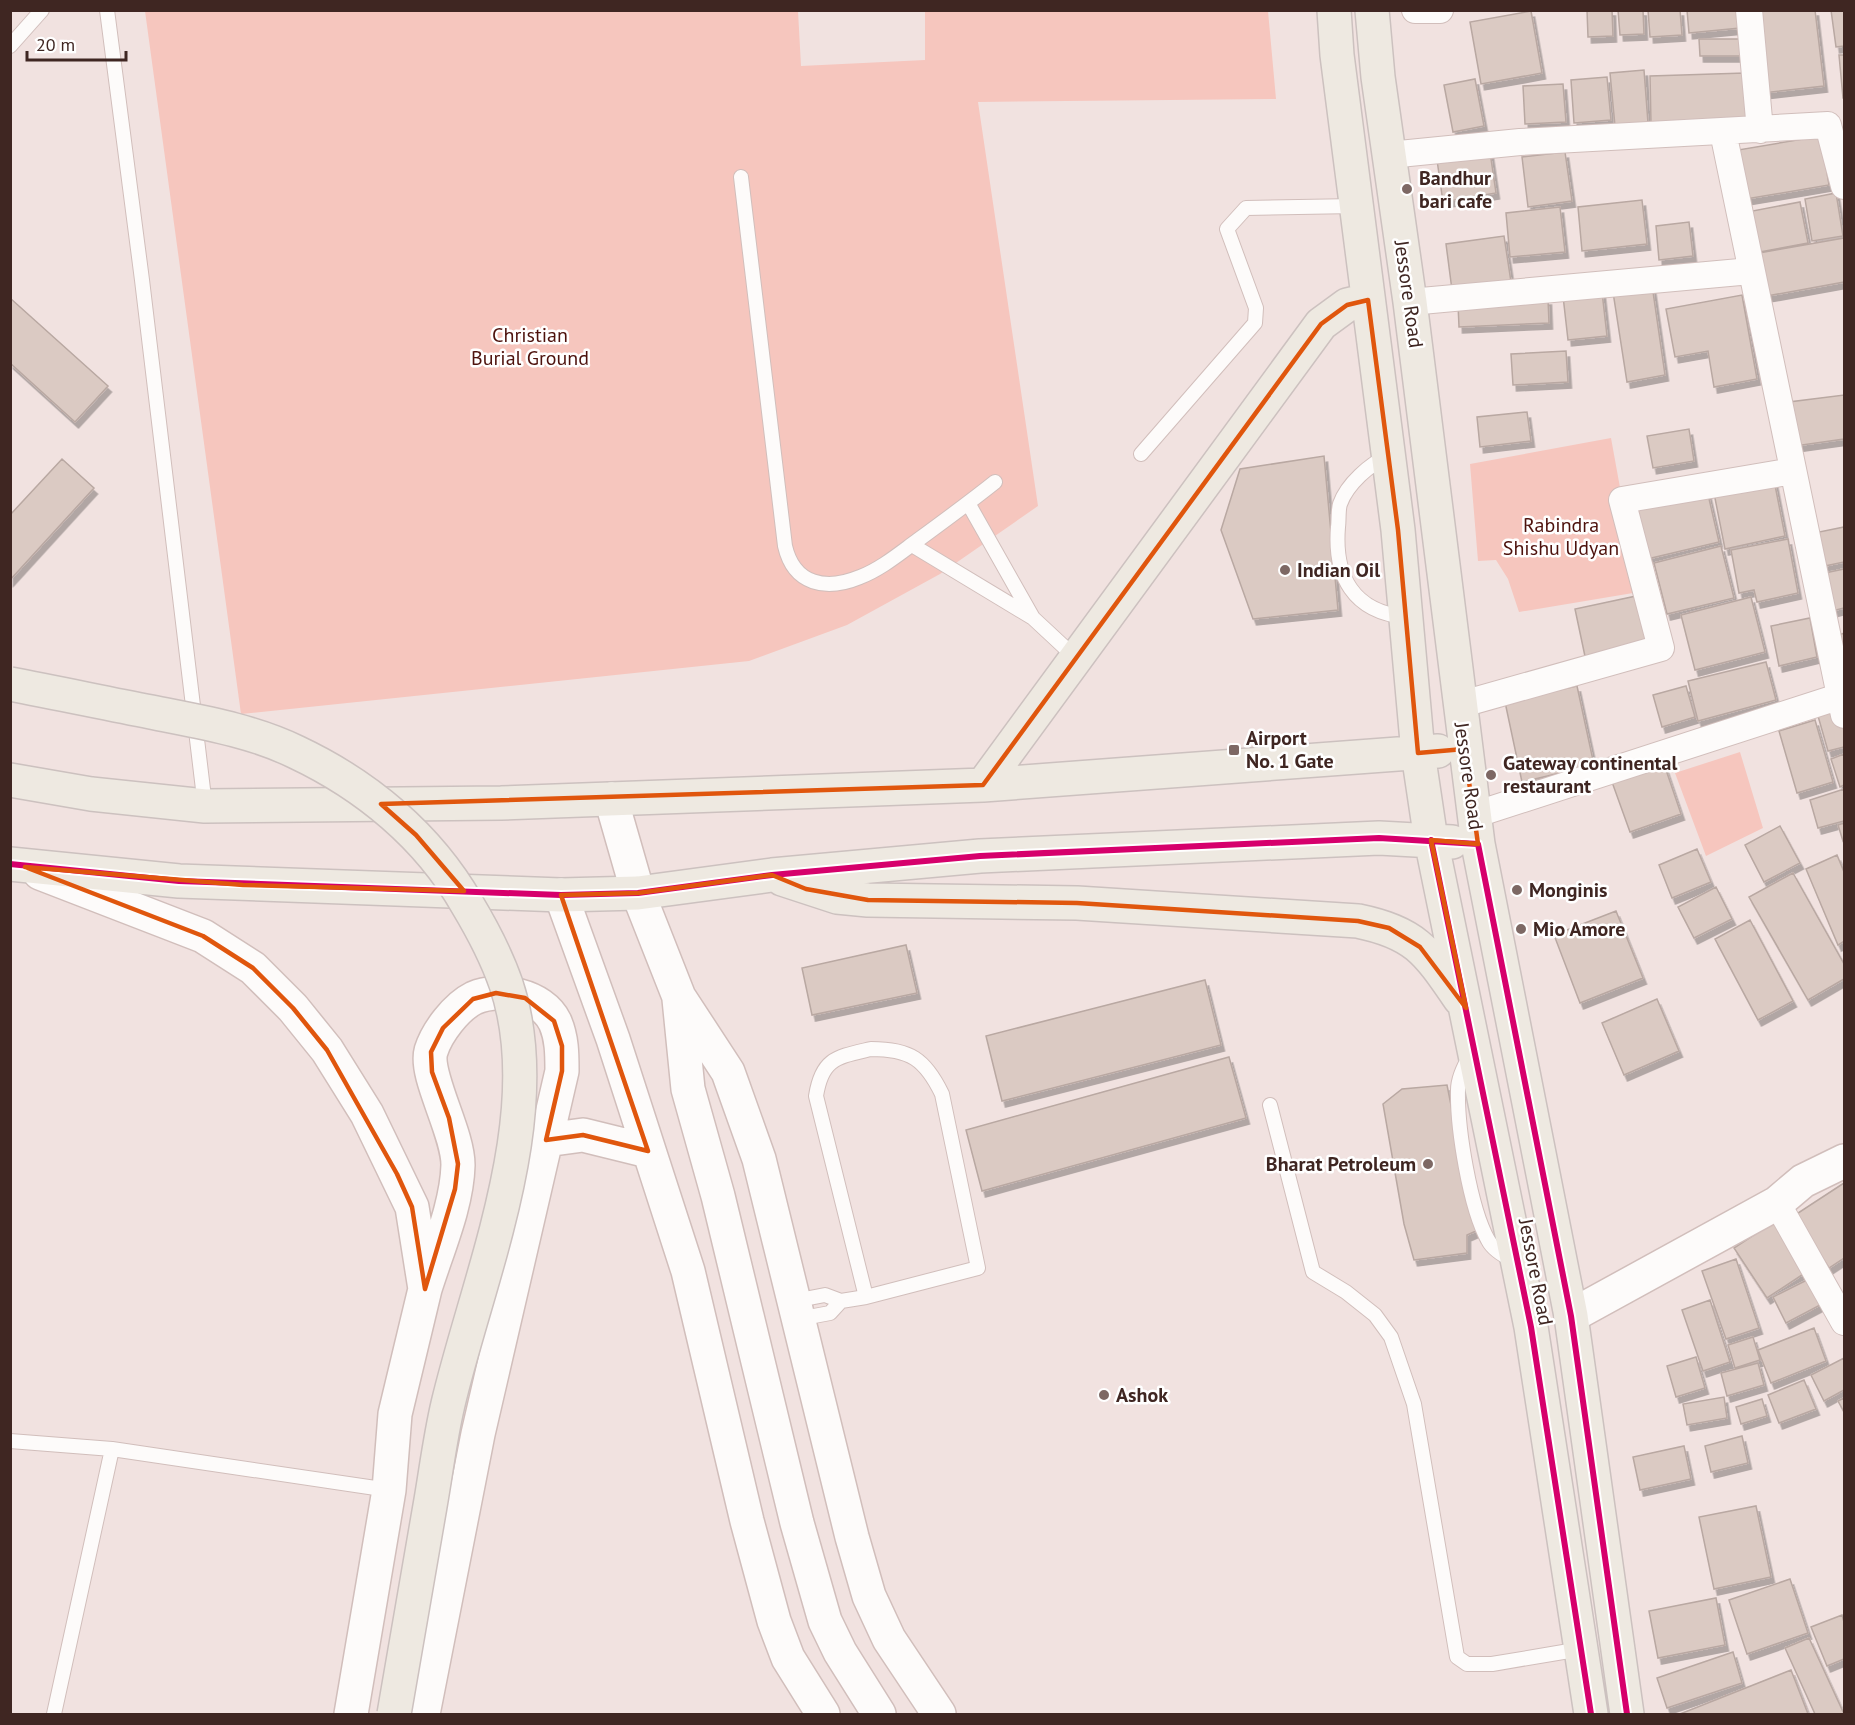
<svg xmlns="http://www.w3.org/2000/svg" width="1855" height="1725" font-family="'PT Sans',sans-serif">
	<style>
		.green { fill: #f6c6be }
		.building { fill: #dbcac3; stroke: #b9a8a2; stroke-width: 1.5; filter: url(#shadow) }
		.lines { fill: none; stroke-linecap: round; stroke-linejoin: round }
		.service-casing { stroke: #d1bebb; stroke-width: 16 }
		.minor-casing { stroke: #d1bebb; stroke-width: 28 }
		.tertiary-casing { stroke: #d1bebb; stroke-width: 36 }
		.primary-casing { stroke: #ccc1bf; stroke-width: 36 }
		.service { stroke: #fdfbfa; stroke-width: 14 }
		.minor { stroke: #fdfbfa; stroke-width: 26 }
		.tertiary { stroke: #fdfbfa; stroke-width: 33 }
		.primary { stroke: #eee9e1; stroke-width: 33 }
		.primary-bridge-casing { stroke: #ccc1bf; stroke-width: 36; stroke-linecap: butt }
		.primary-bridge { stroke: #eee9e1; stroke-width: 33 }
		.cycleway-casing { stroke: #fff; stroke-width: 10 }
		.cycleway { stroke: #d6006c; stroke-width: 6 }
		.marked { fill: none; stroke: #e0560d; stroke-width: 4.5; stroke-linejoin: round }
		.poi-dot { fill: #7d6864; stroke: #fff; stroke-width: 2 }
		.labels { text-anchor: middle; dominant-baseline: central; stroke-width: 5; stroke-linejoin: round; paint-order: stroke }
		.poi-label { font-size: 20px; font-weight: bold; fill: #3f2622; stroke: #fff; text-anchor: start }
		.street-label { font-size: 20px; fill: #3f2622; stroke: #fff }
		.park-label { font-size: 20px; fill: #4d110c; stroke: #fff }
	</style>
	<defs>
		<filter id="shadow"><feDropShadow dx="3.5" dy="6" stdDeviation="0" flood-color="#0004"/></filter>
	</defs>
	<rect width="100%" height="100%" fill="#f1e2e0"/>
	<!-- green -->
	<path class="green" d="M 145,11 L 798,11 L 801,66 L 925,60 L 925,11 L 1268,11 L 1276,99 L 978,102 L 1038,506 L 940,574 L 847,625 L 749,661 L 241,714 Z
		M 1611,438 L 1639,592 L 1519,612 L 1508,579 L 1496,560 L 1478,561 L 1470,464 Z
		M 1740,752 L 1763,828 L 1706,856 L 1675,773 Z"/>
	<!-- building -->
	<path class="building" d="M 1587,10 L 1612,10 L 1613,36 L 1588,37 Z
		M 1618,10 L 1643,10 L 1644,34 L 1620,35 Z
		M 1648,10 L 1680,10 L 1682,35 L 1650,37 Z
		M 1687,10 L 1738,10 L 1740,28 L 1689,33 Z
		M 1754,10 L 1815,10 L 1824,86 L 1763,93 Z
		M 1831,10 L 1844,10 L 1844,46 L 1836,47 Z
		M 1531,11 L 1542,73 L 1481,84 L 1470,22 Z
		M 1699,39 L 1740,39 L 1740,56 L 1700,56 Z
		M 1839,55 L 1844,55 L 1844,98 L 1843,98 Z
		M 1644,70 L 1648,123 L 1615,126 L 1610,73 Z
		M 1745,73 L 1746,120 L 1651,123 L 1650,76 Z
		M 1607,77 L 1611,120 L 1574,123 L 1571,80 Z
		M 1475,79 L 1484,126 L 1453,132 L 1444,85 Z
		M 1563,84 L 1566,122 L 1525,124 L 1523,86 Z
		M 1821,136 L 1829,185 L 1740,200 L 1732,151 Z
		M 1490,152 L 1496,193 L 1443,202 L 1437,160 Z
		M 1565,152 L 1572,201 L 1528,207 L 1522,157 Z
		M 1836,193 L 1843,236 L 1812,241 L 1805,199 Z
		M 1642,200 L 1647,244 L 1582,251 L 1578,207 Z
		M 1800,202 L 1808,243 L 1749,254 L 1742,213 Z
		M 1560,207 L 1565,252 L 1510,257 L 1506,213 Z
		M 1689,222 L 1693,256 L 1659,260 L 1656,226 Z
		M 1504,236 L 1511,282 L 1452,290 L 1446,244 Z
		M 1844,238 L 1844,282 L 1767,296 L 1759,253 Z
		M 1652,285 L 1665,375 L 1627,382 L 1613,292 Z
		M 1602,292 L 1607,336 L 1568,340 L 1563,296 Z
		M 1742,295 L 1757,379 L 1714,387 L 1708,351 L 1675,357 L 1666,309 Z
		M 10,298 L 108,386 L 75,422 L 10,363 Z
		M 1548,299 L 1549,323 L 1459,327 L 1458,304 Z
		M 1566,351 L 1568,382 L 1513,385 L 1511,354 Z
		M 1844,395 L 1844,439 L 1795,446 L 1789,402 Z
		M 1527,412 L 1531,441 L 1480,447 L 1477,417 Z
		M 1689,429 L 1694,461 L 1653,468 L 1647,436 Z
		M 1324,456 L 1338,610 L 1253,619 L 1221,530 L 1240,469 Z
		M 62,459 L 94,488 L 10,580 L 10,515 Z
		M 1773,475 L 1785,536 L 1725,549 L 1713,488 Z
		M 1707,490 L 1719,542 L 1643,560 L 1631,508 Z
		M 1844,527 L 1844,562 L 1825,566 L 1819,532 Z
		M 1788,539 L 1798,593 L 1757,602 L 1754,590 L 1739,593 L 1731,550 Z
		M 1721,546 L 1734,598 L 1667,614 L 1654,563 Z
		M 1844,569 L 1844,608 L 1828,612 L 1820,574 Z
		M 1641,595 L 1652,647 L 1586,661 L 1575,609 Z
		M 1751,597 L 1765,652 L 1695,670 L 1681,615 Z
		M 1810,618 L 1817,657 L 1779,666 L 1771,626 Z
		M 1844,633 L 1844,652 L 1839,635 Z
		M 1766,662 L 1776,700 L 1698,721 L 1688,681 Z
		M 1577,686 L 1594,765 L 1522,782 L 1505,702 Z
		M 1686,686 L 1695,717 L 1662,727 L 1653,695 Z
		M 1841,709 L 1844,723 L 1844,747 L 1828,751 L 1818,716 Z
		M 1815,720 L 1833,782 L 1797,793 L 1779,731 Z
		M 1844,754 L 1844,785 L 1840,787 L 1831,759 Z
		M 1664,764 L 1681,814 L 1630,832 L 1612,782 Z
		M 1844,789 L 1844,821 L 1818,828 L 1810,800 Z
		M 1844,823 L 1844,840 L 1843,841 L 1838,825 Z
		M 1780,826 L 1800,863 L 1764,882 L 1745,845 Z
		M 1697,849 L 1711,882 L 1672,898 L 1659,865 Z
		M 1837,855 L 1844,872 L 1844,941 L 1838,945 L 1806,869 Z
		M 1793,873 L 1844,964 L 1844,979 L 1808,1000 L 1749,897 Z
		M 1716,887 L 1732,919 L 1694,938 L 1678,907 Z
		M 1616,911 L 1643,978 L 1580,1003 L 1554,935 Z
		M 1750,920 L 1793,1001 L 1758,1020 L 1715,939 Z
		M 906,945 L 917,993 L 812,1015 L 802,968 Z
		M 1205,980 L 1221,1045 L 1002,1101 L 986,1036 Z
		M 1657,999 L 1679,1051 L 1624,1075 L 1602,1023 Z
		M 1229,1057 L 1246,1118 L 982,1191 L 966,1130 Z
		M 1447,1085 L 1476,1231 L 1467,1235 L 1467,1253 L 1414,1260 L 1404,1224 L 1383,1104 L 1402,1089 Z
		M 1844,1183 L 1844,1258 L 1829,1268 L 1795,1215 Z
		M 1775,1221 L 1808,1271 L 1767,1298 L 1734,1248 Z
		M 1736,1259 L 1759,1328 L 1726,1339 L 1702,1271 Z
		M 1811,1278 L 1824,1303 L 1786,1323 L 1773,1297 Z
		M 1710,1300 L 1730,1362 L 1703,1371 L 1682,1310 Z
		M 1814,1328 L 1826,1361 L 1771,1383 L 1758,1350 Z
		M 1753,1337 L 1760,1360 L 1735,1368 L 1728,1345 Z
		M 1696,1357 L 1705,1388 L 1676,1397 L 1667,1366 Z
		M 1844,1358 L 1844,1390 L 1824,1401 L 1811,1375 Z
		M 1758,1363 L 1764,1385 L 1727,1396 L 1721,1373 Z
		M 1804,1380 L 1816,1409 L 1779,1423 L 1768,1395 Z
		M 1724,1397 L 1727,1418 L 1687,1425 L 1683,1404 Z
		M 1844,1398 L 1844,1412 L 1838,1401 Z
		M 1762,1399 L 1767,1416 L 1741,1424 L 1736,1407 Z
		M 1742,1436 L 1748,1463 L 1711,1472 L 1705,1446 Z
		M 1684,1446 L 1691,1479 L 1640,1490 L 1633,1457 Z
		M 1756,1506 L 1771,1577 L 1714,1589 L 1699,1517 Z
		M 1790,1579 L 1808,1633 L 1747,1654 L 1729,1600 Z
		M 1716,1598 L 1725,1645 L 1658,1658 L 1649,1611 Z
		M 1842,1615 L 1844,1622 L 1844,1659 L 1827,1666 L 1811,1627 Z
		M 1809,1638 L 1844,1714 L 1815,1714 L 1785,1648 Z
		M 1733,1652 L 1742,1683 L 1667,1708 L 1657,1678 Z
		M 1791,1670 L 1808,1714 L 1680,1714 Z"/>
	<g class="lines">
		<!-- service casing -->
		<g class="service-casing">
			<path id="service" d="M 107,10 L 142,280 L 205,806
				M 10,46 L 42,10
				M 741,177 L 785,546 C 794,585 826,591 860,577 C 881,569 900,553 918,540 C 944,521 970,502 995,482
				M 1141,454 L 1255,323 L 1256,308 L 1227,229 L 1246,208 L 1356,206
				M 1388,456 C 1370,464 1347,484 1340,504 C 1338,510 1339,520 1338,527 C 1334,576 1353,612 1406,617
				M 912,545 L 1033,618 L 968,503
				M 1033,618 L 1076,658
				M 871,1049 C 910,1049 925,1059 942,1094 L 978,1268 L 866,1297 L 816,1096 C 822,1058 837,1057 871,1049 Z
				M 1470,1056 C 1464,1066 1458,1078 1458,1090 C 1457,1128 1470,1208 1488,1240 C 1493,1250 1504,1256 1513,1260
				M 1270,1105 L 1313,1272 L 1346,1292 L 1375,1315 L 1391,1337 L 1414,1404 L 1457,1657 L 1467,1664 L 1492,1664 L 1581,1649
				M 794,1301 L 825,1295 L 841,1301 L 866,1297
				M 798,1319 L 830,1313 L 841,1301
				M 10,1441 L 112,1449 L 389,1490
				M 54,1714 L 112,1449"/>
		</g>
		<!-- minor casing -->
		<g class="minor-casing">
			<path id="minor" d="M 1415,10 L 1440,10
				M 1749,10 L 1760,130
				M 1723,132 L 1844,715
				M 1389,155 L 1520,142 L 1828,125 L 1844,186
				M 1410,302 L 1751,271
				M 1459,705 L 1661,648 L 1622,500 L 1793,471
				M 1474,815 L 1844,695
				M 1777,1203 L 1844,1322"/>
		</g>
		<!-- tertiary casing -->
		<g class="tertiary-casing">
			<path id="tertiary" d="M 611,799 L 638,893 L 679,997 L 728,1072 L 759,1159 L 852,1537 L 869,1596 L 889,1639 L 939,1714
				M 40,873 L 203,936 L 253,968 L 293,1008 L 327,1050 L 367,1114 L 412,1207 L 425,1289 L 395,1414 L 389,1490 L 351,1714
				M 561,895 L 613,1039 L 688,1271 L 747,1521 L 774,1621 L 788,1658 L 823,1714
				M 679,999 L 688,1089 L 718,1196 L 797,1523 L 825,1621 L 840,1652 L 879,1714
				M 546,1140 L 583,1135 L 648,1151
				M 1571,1316 L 1777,1203 L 1803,1181 L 1844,1161
				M 423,1714 L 478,1434 L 562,1071 C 562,1054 562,1038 555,1022 C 542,995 499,987 474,998 C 456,1007 437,1032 431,1051 C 424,1075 458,1132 458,1165 C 457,1206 437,1250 425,1289"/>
		</g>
		<!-- primary casing -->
		<g class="primary-casing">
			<path id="primary" d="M 1334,10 L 1337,55 L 1398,530 L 1418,753 L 1431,840 L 1531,1327 L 1591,1714
				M 1372,10 L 1378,77 L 1410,302 L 1478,844 L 1571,1316 L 1627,1714
				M 10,780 L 91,794 L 205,806 L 501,803 L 983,785 L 1438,751
				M 983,785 L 1321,324 L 1347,305 L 1368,300
				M 10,864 L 179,881 L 561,895 L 638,893 L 772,875 L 980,856 L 1379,838 L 1452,842
				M 782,879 L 837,897 L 868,900 L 1077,903 L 1358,921 C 1416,933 1427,951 1460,999"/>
		</g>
		<!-- service -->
		<use href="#service" class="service"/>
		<!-- minor -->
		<use href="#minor" class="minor"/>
		<!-- tertiary -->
		<use href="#tertiary" class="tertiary"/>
		<!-- primary -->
		<use href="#primary" class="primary"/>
		<!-- primary-bridge casing -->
		<g class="primary-bridge-casing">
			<path id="primary-bridge" d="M 10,684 C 58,693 104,703 151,712 C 200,722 251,730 296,752 C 366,785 428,836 467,904 C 482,929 496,955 506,984 C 550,1114 478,1277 448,1404 C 440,1438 436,1472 430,1506 C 418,1575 406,1645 394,1714"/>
		</g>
		<!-- primary-bridge -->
		<use href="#primary-bridge" class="primary-bridge"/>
		<!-- cycleway casing -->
		<g class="cycleway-casing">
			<path id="cycleway" d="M 1431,840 L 1531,1327 L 1591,1714
				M 10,864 L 179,881 L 561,895 L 638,893 L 772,875 L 980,856 L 1379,838 L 1478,844 L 1571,1316 L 1627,1714"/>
		</g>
		<!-- cycleway -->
		<use href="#cycleway" class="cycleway"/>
	</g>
	<!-- marked area -->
	<path class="marked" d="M 1368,300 L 1398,530 L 1418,753 L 1464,749 L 1474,815 L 1478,844 L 1431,840 L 1466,1008 L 1420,947 L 1389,928 L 1358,921 L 1077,903 L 868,900 L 806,889 L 772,875 L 638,893 L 561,895 L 648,1151 L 583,1135 L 546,1140 L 562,1071 L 562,1046 L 554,1021 L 525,998 L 496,993 L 473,999 L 443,1028 L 431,1052 L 432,1072 L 449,1118 L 458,1164 L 455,1189 L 425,1289 L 412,1207 L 397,1174 L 327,1050 L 293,1008 L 253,968 L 203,936 L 25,867 L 243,885 L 464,891 L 416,835 L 381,804 L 983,785 L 1321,324 L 1347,305 Z"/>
	<!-- markers -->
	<g class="poi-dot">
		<circle cx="1407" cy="189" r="6"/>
		<circle cx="1285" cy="570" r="6"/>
		<rect x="1228" y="744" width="12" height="12" rx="3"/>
		<circle cx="1491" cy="775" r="6"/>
		<circle cx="1517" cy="890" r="6"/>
		<circle cx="1521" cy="929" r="6"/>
		<circle cx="1428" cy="1164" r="6"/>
		<circle cx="1104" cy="1395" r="6"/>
	</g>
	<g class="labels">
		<!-- poi labels -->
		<g class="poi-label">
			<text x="1419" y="178">Bandhur<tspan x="1419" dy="23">bari cafe</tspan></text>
			<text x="1297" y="570">Indian Oil</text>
			<text x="1246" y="738">Airport<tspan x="1246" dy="23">No. 1 Gate</tspan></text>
			<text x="1503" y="763">Gateway continental<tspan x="1503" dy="23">restaurant</tspan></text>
			<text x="1529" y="890">Monginis</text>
			<text x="1533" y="929">Mio Amore</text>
			<text x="1416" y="1164" text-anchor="end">Bharat Petroleum</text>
			<text x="1116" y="1395">Ashok</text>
		</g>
		<!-- street labels -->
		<g class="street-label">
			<text transform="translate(1409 294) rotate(82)">Jessore Road</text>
			<text transform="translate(1469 776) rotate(82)">Jessore Road</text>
			<text transform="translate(1536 1272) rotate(79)">Jessore Road</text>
		</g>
		<!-- park labels -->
		<g class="park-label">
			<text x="530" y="335">Christian<tspan x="530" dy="23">Burial Ground</tspan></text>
			<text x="1561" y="525">Rabindra<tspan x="1561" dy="23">Shishu Udyan</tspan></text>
		</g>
	</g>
	<!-- border -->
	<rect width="1855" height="1725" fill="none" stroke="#3f2622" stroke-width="24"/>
	<!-- scale -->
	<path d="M27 51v9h99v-9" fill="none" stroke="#3f2622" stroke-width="3"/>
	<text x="36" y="51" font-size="18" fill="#3f2622" stroke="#ffffff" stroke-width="4.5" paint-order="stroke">20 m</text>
</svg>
